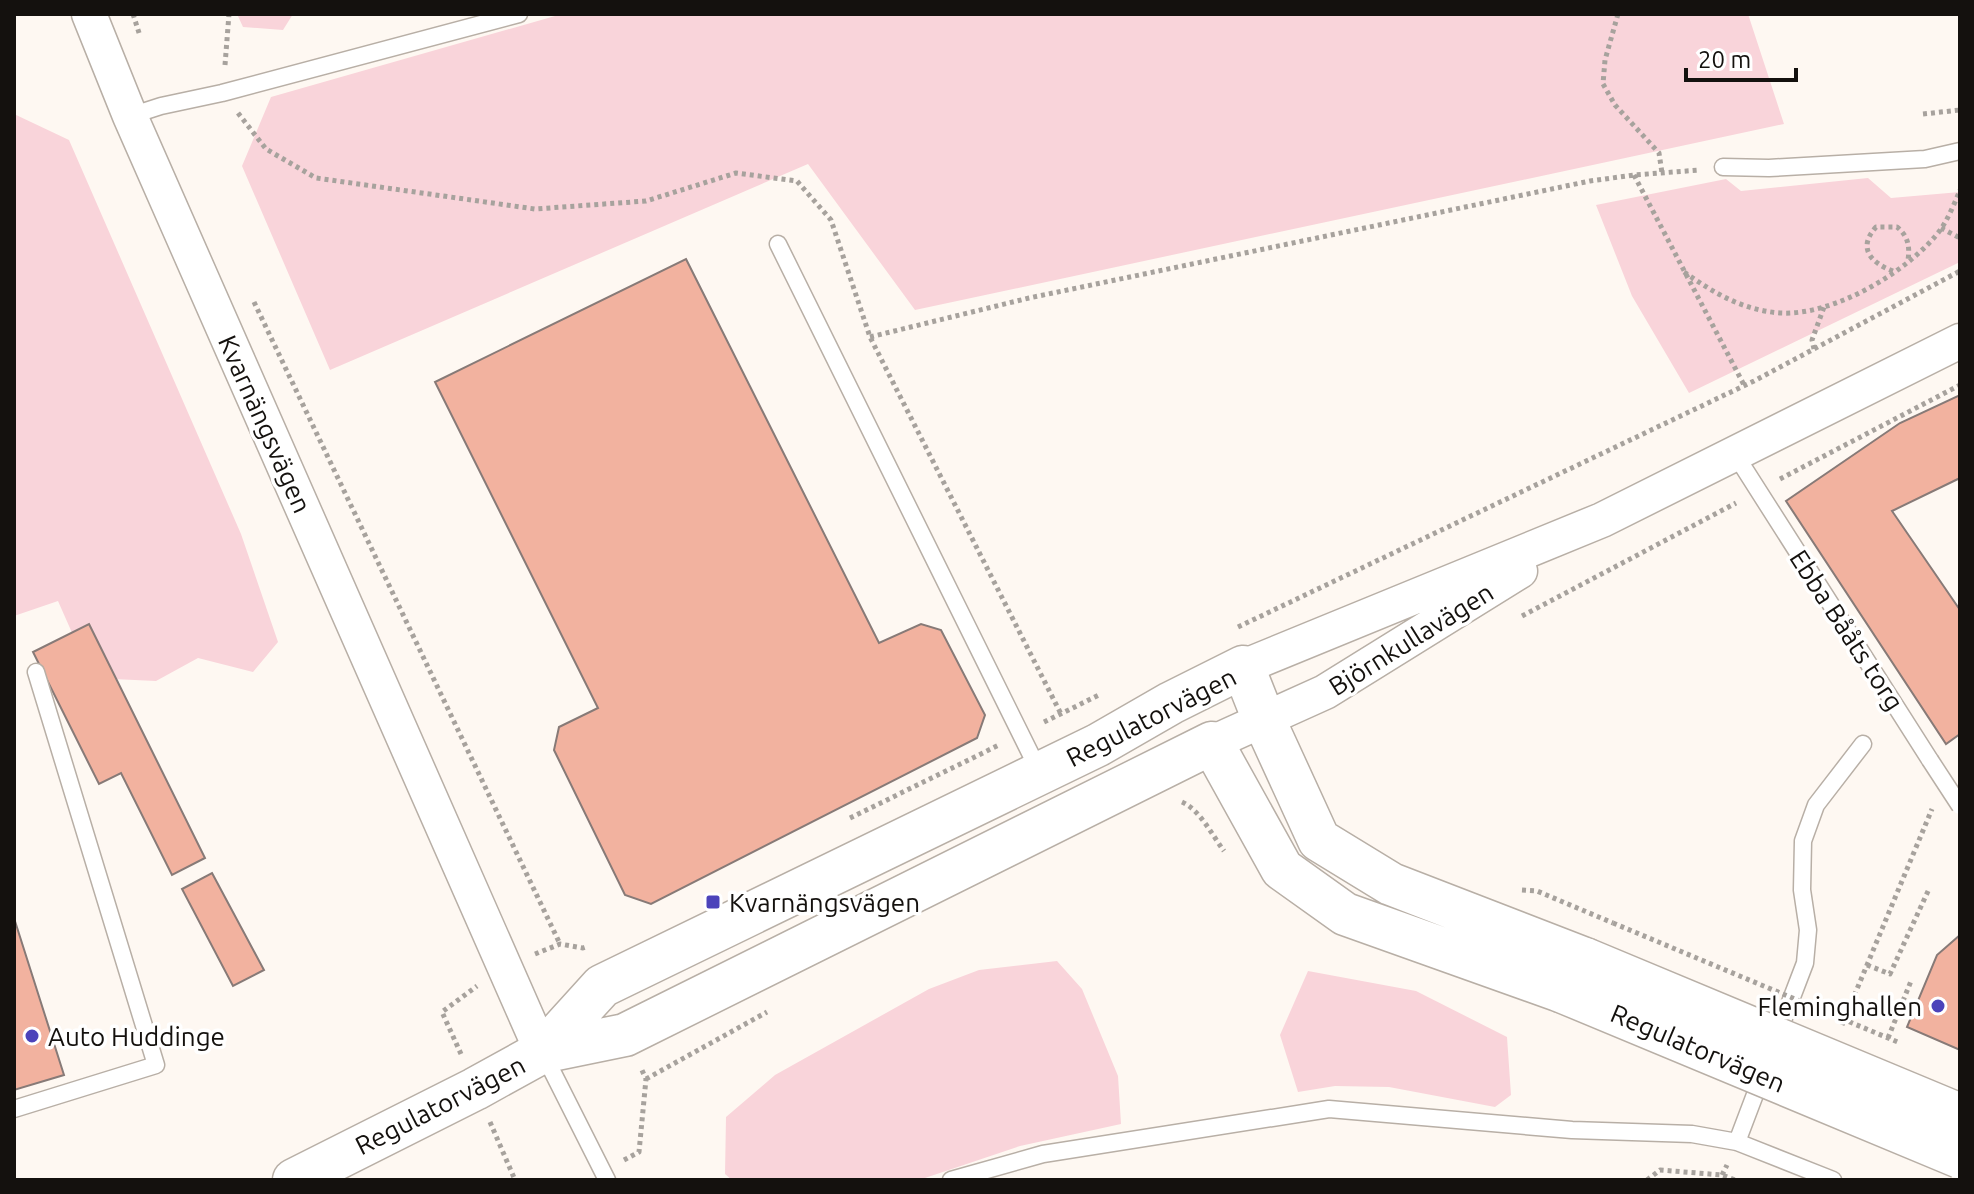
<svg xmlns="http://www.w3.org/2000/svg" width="1974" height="1194" font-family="Ubuntu,sans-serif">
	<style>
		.green { fill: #f9d4da }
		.building { fill: #f2b29f; stroke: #877a77; stroke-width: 2 }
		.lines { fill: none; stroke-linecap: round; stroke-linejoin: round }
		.service-casing { stroke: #b8afa6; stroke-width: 19 }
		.minor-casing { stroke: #b8afa6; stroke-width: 37 }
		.tertiary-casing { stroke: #b8afa6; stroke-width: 45 }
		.path { stroke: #a7a29d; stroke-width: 5; stroke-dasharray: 4 4; stroke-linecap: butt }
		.service { stroke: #fff; stroke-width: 16 }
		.minor { stroke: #fff; stroke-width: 34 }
		.tertiary { stroke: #fff; stroke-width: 42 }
		.service-bridge-casing { stroke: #b8afa6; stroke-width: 19; stroke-linecap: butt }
		.tertiary-bridge-casing { stroke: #b8afa6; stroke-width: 45; stroke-linecap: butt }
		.path-bridge { stroke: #a7a29d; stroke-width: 5; stroke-dasharray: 4 4; stroke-linecap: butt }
		.service-bridge { stroke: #fff; stroke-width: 16 }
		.tertiary-bridge { stroke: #fff; stroke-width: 42 }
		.poi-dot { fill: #4c43ba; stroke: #fff; stroke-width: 3 }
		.labels { text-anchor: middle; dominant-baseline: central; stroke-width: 7; stroke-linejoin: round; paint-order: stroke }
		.street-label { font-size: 26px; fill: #14110e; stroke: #fff }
		.poi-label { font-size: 26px; fill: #14110e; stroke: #fff; text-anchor: start }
	</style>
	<rect width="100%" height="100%" fill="#fef8f2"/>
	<!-- green -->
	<path class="green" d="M 237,14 L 293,14 L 283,30 L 243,27 Z
		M 562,14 L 1748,14 L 1784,124 L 915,310 L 808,164 L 330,370 L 242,166 L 271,97 Z
		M 14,114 L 69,140 L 241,534 L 278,642 L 253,672 L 198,658 L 156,681 L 92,678 L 58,601 L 14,616 Z
		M 1868,178 L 1891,198 L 1960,192 L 1960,262 L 1689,393 L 1632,296 L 1596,205 L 1726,179 L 1741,191 Z
		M 1057,961 L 1082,989 L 1118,1076 L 1121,1124 L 1020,1146 L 919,1180 L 732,1180 L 725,1174 L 726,1117 L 775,1075 L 929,989 L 979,970 Z
		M 1308,971 L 1416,991 L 1507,1037 L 1511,1095 L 1495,1107 L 1389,1087 L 1335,1086 L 1298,1092 L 1280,1035 Z"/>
	<!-- building -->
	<path class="building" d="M 686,259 L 879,643 L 921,624 L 941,630 L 985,715 L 977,738 L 651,904 L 625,895 L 554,750 L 559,727 L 598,708 L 435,382 Z
		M 1960,395 L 1960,478 L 1892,511 L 1960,610 L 1960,734 L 1946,744 L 1786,501 L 1900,423 Z
		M 89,624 L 205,858 L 172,875 L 121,773 L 99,784 L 33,652 Z
		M 212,873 L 264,970 L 233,986 L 182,889 Z
		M 14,918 L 64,1075 L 14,1090 Z
		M 1960,935 L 1960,1050 L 1907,1027 L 1937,955 Z"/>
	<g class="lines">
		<!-- service casing -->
		<g class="service-casing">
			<path id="service" d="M 130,116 L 161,106 L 222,93 L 519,14
				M 1723,167 L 1769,168 L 1925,159 L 1960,151
				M 778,244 L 1039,771
				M 1735,454 L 1930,760
				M 1776,1039 L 1805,963 L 1808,930 L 1802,890 L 1803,841 L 1816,805 L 1863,744
				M 543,1053 L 607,1180
				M 14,1109 L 156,1065 L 36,672
				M 1737,1142 L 1762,1076
				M 951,1180 L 1043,1154 L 1329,1109 L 1572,1130 L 1692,1134 L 1737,1142 L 1833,1180"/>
		</g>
		<!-- minor casing -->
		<g class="minor-casing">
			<path id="minor" d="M 89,14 L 130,116 L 542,1052
				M 1243,667 L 1602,520 L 1960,341
				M 1212,743 L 1325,692 L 1520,571"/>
		</g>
		<!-- tertiary casing -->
		<g class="tertiary-casing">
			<path id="tertiary" d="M 542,1052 L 602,986 L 1098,745 L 1171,703 L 1243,667 L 1264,720 L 1319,840 L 1391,884 L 1585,959
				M 294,1180 L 475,1089 L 542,1052 L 625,1035 L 1212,743 L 1282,869 L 1345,914 L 1561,991"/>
		</g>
		<!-- path -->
		<path class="path" d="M 133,14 L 140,36
			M 1618,14 L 1605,60 L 1603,84 L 1615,105 L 1659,153 L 1662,173
			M 225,65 L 229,14
			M 238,113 L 266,149 L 316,178 L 535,209 L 646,201 L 736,173 L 797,181 L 831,220 L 870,337 L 1061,714
			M 1923,114 L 1960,110
			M 1634,175 L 1744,385
			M 1941,228 L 1960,238
			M 1893,271 C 1871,263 1857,248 1876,227 L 1897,227 C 1908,236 1910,246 1908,260
			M 1684,272 C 1714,293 1742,310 1780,313 C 1834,316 1910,271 1941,229 C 1949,217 1955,202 1960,190
			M 254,302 L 560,944
			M 870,337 L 1029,298 L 1590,181 L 1634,175 L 1700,170
			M 1814,349 L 1812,340 L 1824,307
			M 1780,479 L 1960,385
			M 1522,616 L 1736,503
			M 1238,627 L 1754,381 L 1960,271
			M 1044,722 L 1099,695
			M 1182,802 C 1200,810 1212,835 1224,851
			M 850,818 L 999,745
			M 1522,890 L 1537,891 L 1613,923
			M 535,954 L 560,944 L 583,948 L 586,947
			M 1867,965 L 1890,974 L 1929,889
			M 1842,1025 L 1932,809
			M 1888,1038 L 1911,981
			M 461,1054 L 442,1012 L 477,986
			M 646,1079 L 767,1012
			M 490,1122 L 515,1180
			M 624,1160 L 639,1152 L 646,1079 L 641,1068
			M 1722,1175 L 1727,1165
			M 1647,1180 L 1660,1170 L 1722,1175 L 1735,1180"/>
		<!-- service -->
		<use href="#service" class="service"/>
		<!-- minor -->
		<use href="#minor" class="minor"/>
		<!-- tertiary -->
		<use href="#tertiary" class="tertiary"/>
		<!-- service-bridge casing -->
		<g class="service-bridge-casing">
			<path id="service-bridge" d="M 1930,760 L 1960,806"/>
		</g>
		<!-- tertiary-bridge casing -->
		<g class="tertiary-bridge-casing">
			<path id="tertiary-bridge" d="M 1585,959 L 1960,1115
				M 1561,991 L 1960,1157"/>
		</g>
		<!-- path-bridge -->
		<path class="path-bridge" d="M 1613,923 L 1900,1043"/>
		<!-- service-bridge -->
		<use href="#service-bridge" class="service-bridge"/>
		<!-- tertiary-bridge -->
		<use href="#tertiary-bridge" class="tertiary-bridge"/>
	</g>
	<!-- markers -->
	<g class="poi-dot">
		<rect x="705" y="894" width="16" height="16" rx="4"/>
		<circle cx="1938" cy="1006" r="8"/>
		<circle cx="32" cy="1036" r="8"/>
	</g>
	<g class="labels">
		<!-- street labels -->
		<g class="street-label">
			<text transform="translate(265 424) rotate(66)">Kvarnängsvägen</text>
			<text transform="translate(1847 630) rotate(57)">Ebba Bååts torg</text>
			<text transform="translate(1411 639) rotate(-32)">Björnkullavägen</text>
			<text transform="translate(1151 717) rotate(-27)">Regulatorvägen</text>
			<text transform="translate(1698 1048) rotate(23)">Regulatorvägen</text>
			<text transform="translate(440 1105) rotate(-27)">Regulatorvägen</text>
		</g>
		<!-- poi labels -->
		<g class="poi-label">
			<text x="729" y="902">Kvarnängsvägen</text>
			<text x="1922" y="1006" text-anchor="end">Fleminghallen</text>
			<text x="48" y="1036">Auto Huddinge</text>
		</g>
	</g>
	<!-- border -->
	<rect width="1974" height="1194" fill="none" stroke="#14110e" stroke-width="32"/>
	<!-- scale -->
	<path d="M1686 68v12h110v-12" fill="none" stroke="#14110e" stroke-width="4"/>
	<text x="1698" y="68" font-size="24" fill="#14110e" stroke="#ffffff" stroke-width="6" paint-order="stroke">20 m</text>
</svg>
